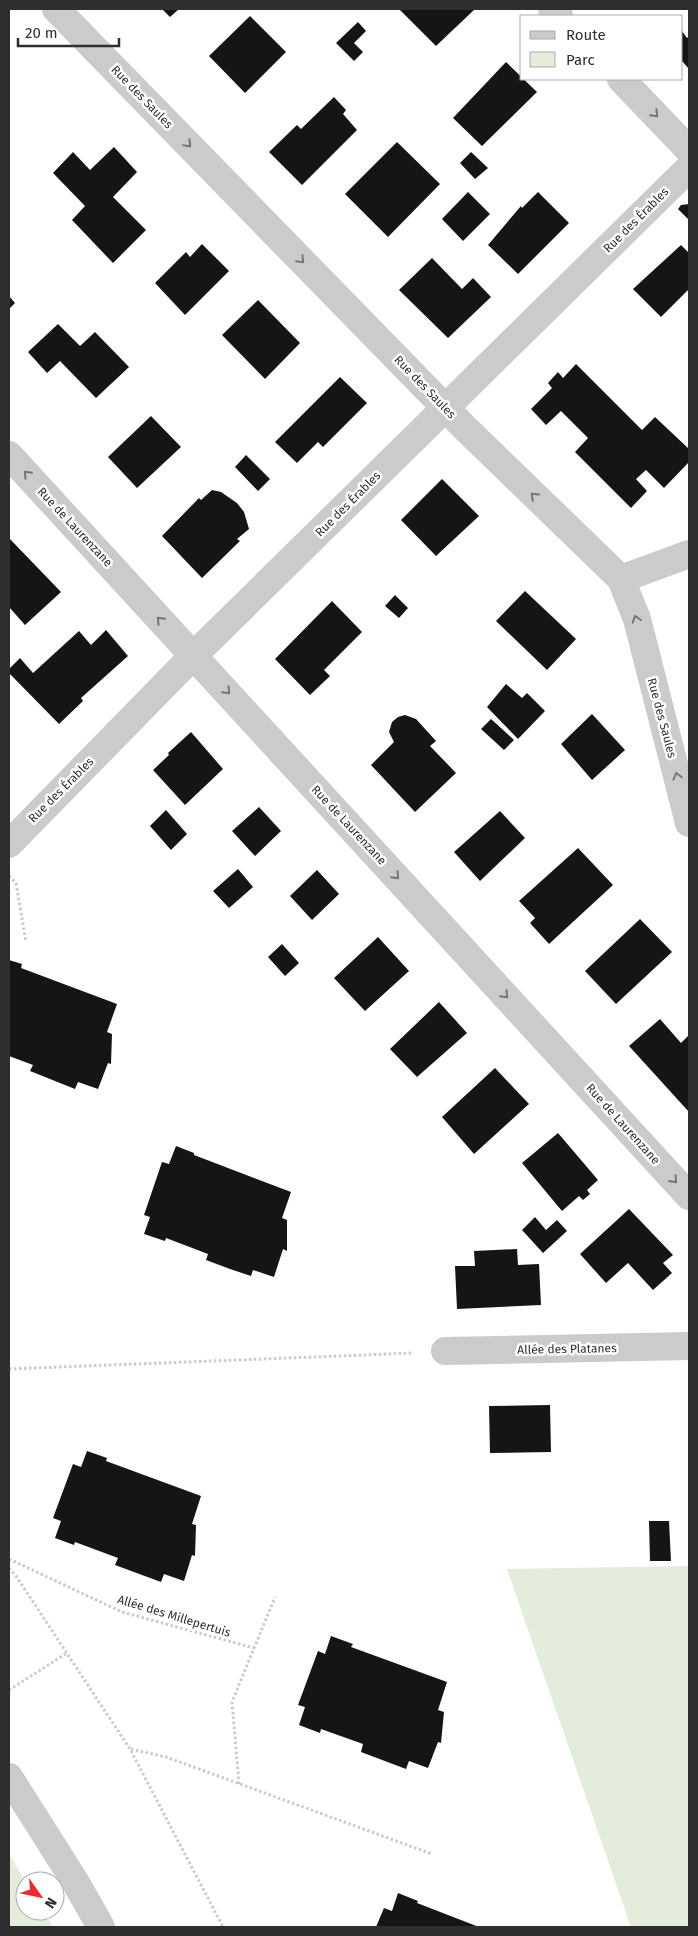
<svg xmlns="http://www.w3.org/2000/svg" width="698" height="1936" font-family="'Fira Sans',sans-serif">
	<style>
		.green { fill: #e4ecdb }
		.building { fill: #151515 }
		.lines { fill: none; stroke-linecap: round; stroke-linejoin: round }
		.path { stroke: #cbcbcb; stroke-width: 3; stroke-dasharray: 2.5 2.5; stroke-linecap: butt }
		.minor { stroke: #cbcbcb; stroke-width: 28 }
		.oneway { stroke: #757575 }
		.labels { text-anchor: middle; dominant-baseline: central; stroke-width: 5; stroke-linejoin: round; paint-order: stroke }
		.street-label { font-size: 12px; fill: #2e2e2e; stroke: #fff }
	</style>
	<rect width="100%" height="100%" fill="#fff"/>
	<!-- green -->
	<path class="green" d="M 689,1566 L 689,1927 L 631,1927 L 507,1569 Z
		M 9,1854 L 25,1881 L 25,1911 L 43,1911 L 53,1927 L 9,1927 Z"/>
	<!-- building -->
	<path class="building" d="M 162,9 L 179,9 L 170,17 Z
		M 399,9 L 475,9 L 436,46 Z
		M 250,16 L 286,52 L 245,93 L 209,56 Z
		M 358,22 L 366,31 L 354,43 L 363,52 L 354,61 L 336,43 Z
		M 682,31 L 687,38 L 689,36 L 689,69 L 682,61 Z
		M 506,62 L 537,92 L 482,146 L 453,118 Z
		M 334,97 L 346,110 L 343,114 L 357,130 L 302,185 L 269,152 L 297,125 L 301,129 Z
		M 397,142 L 440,184 L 388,237 L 345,194 Z
		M 114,147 L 137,172 L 113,197 L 146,230 L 113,263 L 72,220 L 85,206 L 53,173 L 73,152 L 90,170 Z
		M 471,152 L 488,168 L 475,179 L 460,163 Z
		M 468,192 L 490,214 L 463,241 L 442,219 Z
		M 538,192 L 569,223 L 518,274 L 488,245 L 521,206 L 522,208 Z
		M 689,204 L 689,220 L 678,209 L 681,205 Z
		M 202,244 L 229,271 L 185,315 L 155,283 L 186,252 L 190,257 Z
		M 681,245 L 688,252 L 689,251 L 689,289 L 661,317 L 633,289 Z
		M 432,258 L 462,289 L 473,278 L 491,297 L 448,338 L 399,290 Z
		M 9,296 L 15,303 L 9,309 Z
		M 258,300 L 300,343 L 265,379 L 222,335 Z
		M 58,324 L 80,346 L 95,332 L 129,367 L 96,398 L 60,361 L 47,373 L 28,352 Z
		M 576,364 L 642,430 L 655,417 L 689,449 L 689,462 L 664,488 L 646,470 L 636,479 L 647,491 L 631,508 L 575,452 L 588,438 L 561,411 L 546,425 L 531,409 L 552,388 L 548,383 L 558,372 L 563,378 Z
		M 340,377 L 367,403 L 323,447 L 318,442 L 297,463 L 275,442 Z
		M 151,416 L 181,447 L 137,488 L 108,457 Z
		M 246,455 L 270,479 L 258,491 L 235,467 Z
		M 442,479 L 479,516 L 436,556 L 401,520 Z
		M 212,490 L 221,492 L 237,503 L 244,512 L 249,529 L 237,539 L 240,541 L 202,578 L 162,536 L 199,498 L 201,500 Z
		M 9,538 L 61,592 L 25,625 L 9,607 Z
		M 525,591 L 576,639 L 547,670 L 496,621 Z
		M 395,595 L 408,608 L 399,618 L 385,606 Z
		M 332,601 L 362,632 L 324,670 L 330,676 L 310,695 L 275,659 Z
		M 106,630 L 128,656 L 81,698 L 83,701 L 59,724 L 9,673 L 9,669 L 20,658 L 33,673 L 79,631 L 91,645 Z
		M 506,684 L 522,698 L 527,693 L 545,711 L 518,739 L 487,707 Z
		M 592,714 L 625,750 L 592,780 L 561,744 Z
		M 405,715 L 416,719 L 436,741 L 430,746 L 456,773 L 415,812 L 371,765 L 394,742 L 389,732 L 392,722 L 398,717 Z
		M 491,719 L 514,740 L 504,750 L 481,729 Z
		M 191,732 L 223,769 L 185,805 L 153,770 L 169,755 L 168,753 Z
		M 259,807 L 281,831 L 255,856 L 232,831 Z
		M 166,810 L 187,834 L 171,850 L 150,826 Z
		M 500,811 L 525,838 L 480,881 L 454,852 Z
		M 578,848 L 613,885 L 549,944 L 530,923 L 535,918 L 519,901 Z
		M 238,869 L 253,887 L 229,908 L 213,891 Z
		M 317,870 L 339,894 L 312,920 L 290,896 Z
		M 640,919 L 672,952 L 616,1004 L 585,971 Z
		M 378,937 L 409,971 L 365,1011 L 334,978 Z
		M 282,944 L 299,963 L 285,976 L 268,957 Z
		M 9,960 L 22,964 L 21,968 L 117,1004 L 107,1032 L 112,1034 L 111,1064 L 108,1063 L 98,1089 L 78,1082 L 75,1089 L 30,1071 L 33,1065 L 9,1056 Z
		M 439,1002 L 467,1033 L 417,1077 L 390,1049 Z
		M 660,1019 L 681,1043 L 689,1035 L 689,1112 L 629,1046 Z
		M 495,1068 L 529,1104 L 474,1154 L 442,1117 Z
		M 558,1133 L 598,1180 L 587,1190 L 590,1194 L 583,1200 L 579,1196 L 562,1211 L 522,1163 Z
		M 176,1146 L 194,1153 L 194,1155 L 291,1192 L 282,1218 L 287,1220 L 287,1251 L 283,1249 L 274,1277 L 253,1270 L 251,1276 L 230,1269 L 206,1260 L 208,1254 L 166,1238 L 165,1241 L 144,1234 L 150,1217 L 144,1215 L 162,1162 L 169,1164 Z
		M 629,1209 L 673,1255 L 663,1263 L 672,1273 L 653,1290 L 628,1263 L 606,1283 L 580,1254 Z
		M 535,1217 L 546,1230 L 557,1220 L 567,1231 L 543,1253 L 522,1230 Z
		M 517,1249 L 518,1265 L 539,1264 L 541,1305 L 457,1309 L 455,1266 L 475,1266 L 474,1251 Z
		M 550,1405 L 551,1452 L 490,1453 L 489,1406 Z
		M 87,1451 L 107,1458 L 106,1461 L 201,1496 L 192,1524 L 196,1525 L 195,1556 L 192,1555 L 184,1581 L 164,1574 L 161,1582 L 115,1565 L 118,1558 L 75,1542 L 74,1545 L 55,1538 L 61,1521 L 53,1518 L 73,1464 L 81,1467 Z
		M 649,1521 L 669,1521 L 671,1561 L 650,1561 Z
		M 331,1636 L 353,1644 L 351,1647 L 447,1682 L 438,1710 L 444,1712 L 441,1743 L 438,1742 L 428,1768 L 409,1761 L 406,1769 L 361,1752 L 363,1744 L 321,1729 L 320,1733 L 299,1725 L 305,1707 L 298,1705 L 318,1651 L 325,1654 Z
		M 398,1893 L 418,1901 L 417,1903 L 479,1927 L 376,1927 L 384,1908 L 392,1911 Z"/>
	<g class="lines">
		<!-- path -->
		<path class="path" d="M 9,876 L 16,883 L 26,942
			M 9,1369 L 414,1353
			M 9,1559 L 122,1612 L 254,1648
			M 9,1568 L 16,1576 L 130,1749 L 223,1927
			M 9,1690 L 67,1653
			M 131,1749 L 166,1757 L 432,1854
			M 239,1784 L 232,1702 L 275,1597"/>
		<!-- minor -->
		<path class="minor" d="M 56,9 L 465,428 L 621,579 L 637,619 L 689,823
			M 552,9 L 559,16
			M 621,79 L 689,150
			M 9,455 L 689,1196
			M 621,579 L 689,554
			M 9,844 L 193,656 L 689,168
			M 445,1351 L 689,1346
			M 9,1777 L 76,1883 L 101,1927"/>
	</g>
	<!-- one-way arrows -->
	<defs><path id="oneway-chevron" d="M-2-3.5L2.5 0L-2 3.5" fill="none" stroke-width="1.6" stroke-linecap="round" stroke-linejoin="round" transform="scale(1.25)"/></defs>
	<g class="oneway">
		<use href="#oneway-chevron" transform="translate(655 114) rotate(46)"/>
		<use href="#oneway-chevron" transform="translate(188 144) rotate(46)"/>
		<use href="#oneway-chevron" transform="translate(301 260) rotate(46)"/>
		<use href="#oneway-chevron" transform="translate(27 474) rotate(-133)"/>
		<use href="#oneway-chevron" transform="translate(534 496) rotate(-136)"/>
		<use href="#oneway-chevron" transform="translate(636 619) rotate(-108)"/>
		<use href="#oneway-chevron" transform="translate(160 620) rotate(-133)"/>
		<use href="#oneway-chevron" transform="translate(227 691) rotate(47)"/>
		<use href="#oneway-chevron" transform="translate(677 776) rotate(-105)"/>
		<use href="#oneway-chevron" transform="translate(396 876) rotate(47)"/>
		<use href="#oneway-chevron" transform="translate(505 995) rotate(47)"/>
		<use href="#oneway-chevron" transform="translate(674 1180) rotate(48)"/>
	</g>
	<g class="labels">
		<!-- street labels -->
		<g class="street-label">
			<text transform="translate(142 97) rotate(46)">Rue des Saules</text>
			<text transform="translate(636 220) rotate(-45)">Rue des Érables</text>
			<text transform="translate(425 387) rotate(46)">Rue des Saules</text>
			<text transform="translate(348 504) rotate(-45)">Rue des Érables</text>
			<text transform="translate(75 527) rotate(47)">Rue de Laurenzane</text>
			<text transform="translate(662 718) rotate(75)">Rue des Saules</text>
			<text transform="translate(61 790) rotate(-45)">Rue des Érables</text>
			<text transform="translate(349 825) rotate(47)">Rue de Laurenzane</text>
			<text transform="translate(623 1124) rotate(48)">Rue de Laurenzane</text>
			<text transform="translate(567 1349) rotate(-1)">Allée des Platanes</text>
			<text transform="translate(174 1616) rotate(17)">Allée des Millepertuis</text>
		</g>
	</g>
	<!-- border -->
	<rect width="698" height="1936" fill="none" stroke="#2e2e2e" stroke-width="20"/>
	<!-- legend -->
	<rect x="520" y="15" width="162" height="65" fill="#ffffff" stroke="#ababab"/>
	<rect x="530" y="31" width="25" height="8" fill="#cbcbcb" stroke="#ababab"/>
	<text x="566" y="40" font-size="15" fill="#2e2e2e">Route</text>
	<rect x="530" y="52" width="25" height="15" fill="#e4ecdb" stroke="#ababab"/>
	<text x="566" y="65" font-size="15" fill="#2e2e2e">Parc</text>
	<!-- north arrow -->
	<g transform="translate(40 1896) rotate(123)"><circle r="24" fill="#ffffff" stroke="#ababab"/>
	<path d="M0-4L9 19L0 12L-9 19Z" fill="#ee2831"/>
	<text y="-8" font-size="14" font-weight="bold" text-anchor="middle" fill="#2e2e2e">N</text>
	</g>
	<!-- scale -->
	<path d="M18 38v8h101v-8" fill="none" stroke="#2e2e2e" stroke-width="2.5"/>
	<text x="25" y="38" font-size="15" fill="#2e2e2e" stroke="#ffffff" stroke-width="4" paint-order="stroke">20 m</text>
</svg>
